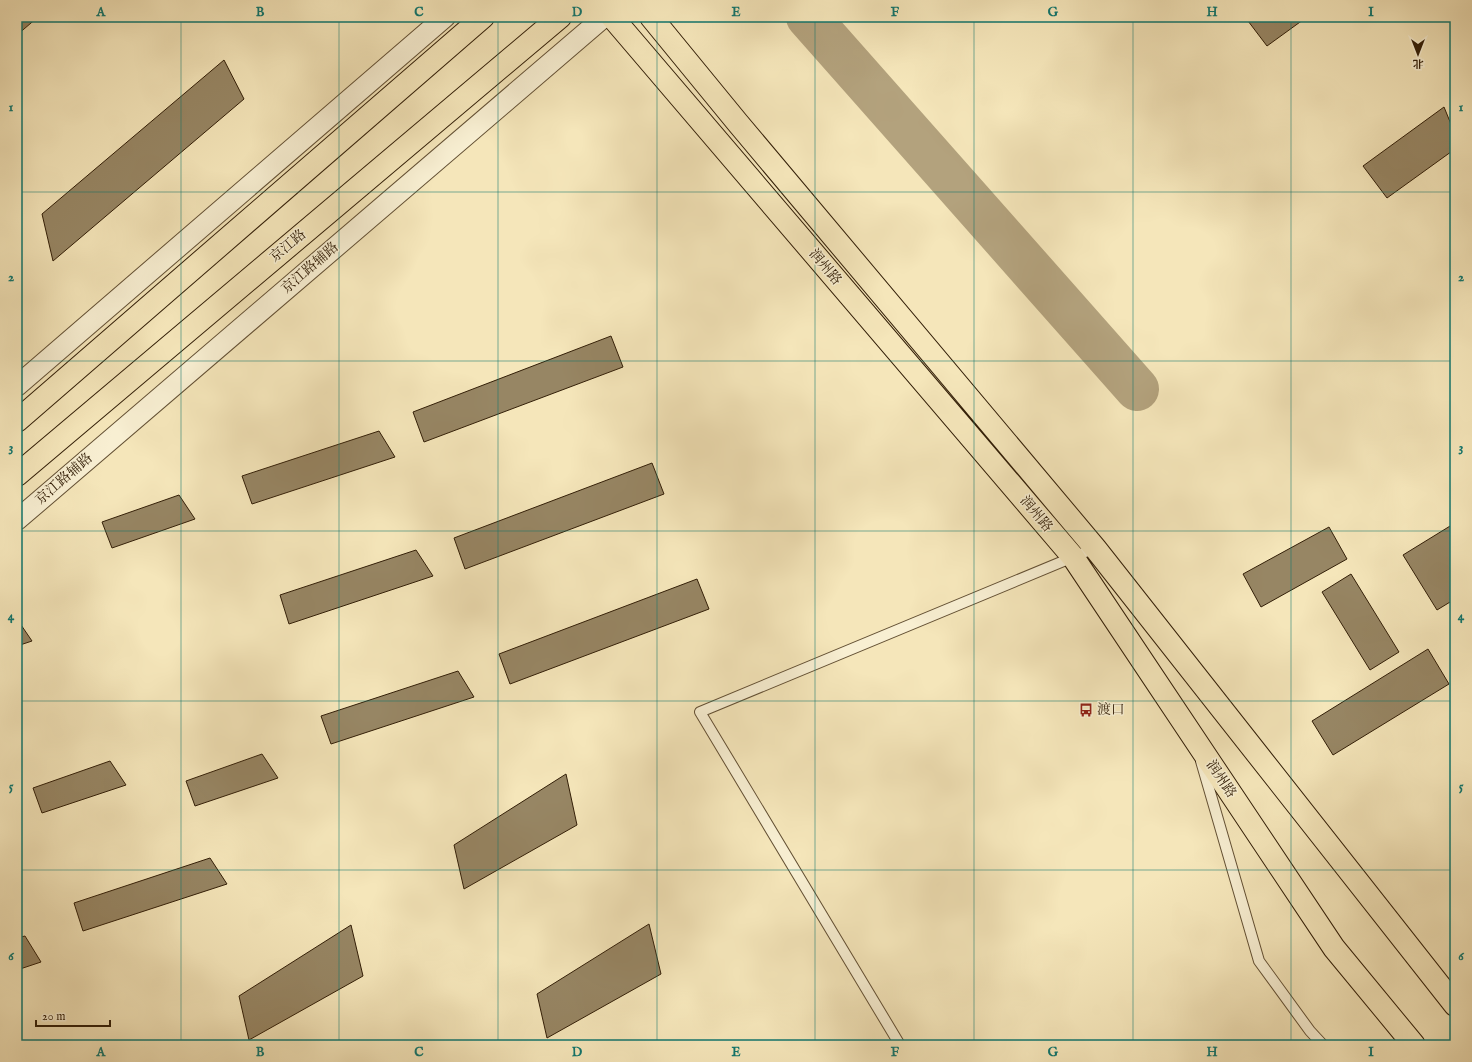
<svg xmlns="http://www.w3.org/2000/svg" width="1472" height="1062" font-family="'IM FELL English','Noto Serif SC',serif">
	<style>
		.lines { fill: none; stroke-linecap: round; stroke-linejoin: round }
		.river { stroke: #b3a27d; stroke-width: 44 }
		.building { fill: #978664; stroke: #321e07 }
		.service-casing { stroke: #635034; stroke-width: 12 }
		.minor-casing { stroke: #635034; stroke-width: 22 }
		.primary-casing { stroke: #321e07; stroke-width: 24 }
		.service { stroke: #f8efd2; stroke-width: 10 }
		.minor { stroke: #f8efd2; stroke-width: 20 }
		.primary { stroke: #f5e6ba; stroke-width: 22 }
		.grid { fill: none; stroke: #0f766e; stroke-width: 1; stroke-opacity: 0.55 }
		.labels { text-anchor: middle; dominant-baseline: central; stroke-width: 3; stroke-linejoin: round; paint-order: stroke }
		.street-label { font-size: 14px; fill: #321e07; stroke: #f8efd2 }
		.poi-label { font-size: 14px; fill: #321e07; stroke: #f8efd2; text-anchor: start }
		.neatline { fill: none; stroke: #0f766e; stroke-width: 1.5 }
		.grid-label { font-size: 13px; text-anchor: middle; font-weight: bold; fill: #0f766e }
	</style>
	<rect width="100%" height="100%" fill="#f5e6ba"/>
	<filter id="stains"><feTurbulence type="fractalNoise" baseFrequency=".005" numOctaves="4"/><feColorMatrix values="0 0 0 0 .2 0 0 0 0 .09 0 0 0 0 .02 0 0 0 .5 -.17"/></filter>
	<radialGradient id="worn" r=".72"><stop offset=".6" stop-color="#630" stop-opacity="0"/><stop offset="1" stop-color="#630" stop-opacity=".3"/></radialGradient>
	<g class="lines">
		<!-- river -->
		<path class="river" d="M 808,17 L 1137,389"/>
	</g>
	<!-- building -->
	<path class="building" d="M 17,17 L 38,17 L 17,35 Z
		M 1245,17 L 1307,17 L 1267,46 Z
		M 224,60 L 244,99 L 53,261 L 42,214 Z
		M 1444,107 L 1455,134 L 1455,149 L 1387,198 L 1363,166 Z
		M 611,336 L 623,367 L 424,442 L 413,412 Z
		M 379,431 L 395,457 L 252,504 L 242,476 Z
		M 652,463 L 664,494 L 465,569 L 454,538 Z
		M 179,495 L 195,519 L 112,548 L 102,522 Z
		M 1455,523 L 1455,599 L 1437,610 L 1403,555 Z
		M 1329,527 L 1347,559 L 1261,607 L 1243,574 Z
		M 416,550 L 433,576 L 289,624 L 280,595 Z
		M 1351,574 L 1399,652 L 1370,670 L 1322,592 Z
		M 697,579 L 709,609 L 510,684 L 499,654 Z
		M 17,619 L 32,641 L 17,646 Z
		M 1428,649 L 1449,684 L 1333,755 L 1312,721 Z
		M 458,671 L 474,697 L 331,744 L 321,716 Z
		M 262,754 L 278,778 L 195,806 L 186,781 Z
		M 110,761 L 126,785 L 42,813 L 33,788 Z
		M 566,774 L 577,825 L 464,889 L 454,845 Z
		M 210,858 L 227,884 L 83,931 L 74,903 Z
		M 649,924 L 661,974 L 547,1038 L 537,994 Z
		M 351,925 L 363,976 L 249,1040 L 239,996 Z
		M 25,936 L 41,962 L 17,970 L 17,938 Z"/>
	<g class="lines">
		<!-- service casing -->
		<g class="service-casing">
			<path id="service" d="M 1201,761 L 1259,961 L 1310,1031 L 1323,1045
				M 900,1045 L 700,712 L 1095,548"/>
		</g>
		<!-- minor casing -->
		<g class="minor-casing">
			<path id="minor" d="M 17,386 L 445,17
				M 17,520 L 604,17"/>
		</g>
		<!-- primary casing -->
		<g class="primary-casing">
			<path id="primary" d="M 612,17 L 1073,557 L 1334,948 L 1414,1045
				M 651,17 L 737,122 L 1095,548 L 1455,1005
				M 17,421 L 483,17
				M 17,475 L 560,17"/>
		</g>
		<!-- service -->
		<use href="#service" class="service"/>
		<!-- minor -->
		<use href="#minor" class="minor"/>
		<!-- primary -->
		<use href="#primary" class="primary"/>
	</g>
	<!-- grid -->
	<path class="grid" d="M 181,17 L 181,1045M 339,17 L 339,1045M 498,17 L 498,1045M 657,17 L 657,1045M 815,17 L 815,1045M 974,17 L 974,1045M 1133,17 L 1133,1045M 1291,17 L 1291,1045M 17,192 L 1455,192M 17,361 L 1455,361M 17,531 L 1455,531M 17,701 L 1455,701M 17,870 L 1455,870"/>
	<!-- icons -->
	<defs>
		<g id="bus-bare" transform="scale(1.08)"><path d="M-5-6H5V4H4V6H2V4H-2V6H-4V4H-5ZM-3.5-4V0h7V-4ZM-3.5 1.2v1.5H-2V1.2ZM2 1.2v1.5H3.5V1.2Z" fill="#8f2418" stroke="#f8efd2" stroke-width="2.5" paint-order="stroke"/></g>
	</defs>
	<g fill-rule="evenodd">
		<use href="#bus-bare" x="1086" y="710"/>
	</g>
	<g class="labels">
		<!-- street labels -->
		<g class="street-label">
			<text transform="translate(288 246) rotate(-40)">京江路</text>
			<text transform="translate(825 267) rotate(50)">润州路</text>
			<text transform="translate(310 268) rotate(-41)">京江路辅路</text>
			<text transform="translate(64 479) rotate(-41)">京江路辅路</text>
			<text transform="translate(1036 514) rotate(50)">润州路</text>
			<text transform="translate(1221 779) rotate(56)">润州路</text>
		</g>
		<!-- poi labels -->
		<g class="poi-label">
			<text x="1097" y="710">渡口</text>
		</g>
	</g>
	<!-- margin -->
	<rect width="1472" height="1062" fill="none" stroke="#f5e6ba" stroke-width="44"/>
	<!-- north arrow -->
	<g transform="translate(1418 54) rotate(180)" stroke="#f8efd2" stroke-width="3" paint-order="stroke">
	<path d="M0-3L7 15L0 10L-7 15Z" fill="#321e07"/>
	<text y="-6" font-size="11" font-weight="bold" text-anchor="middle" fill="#321e07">北</text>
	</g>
	<!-- scale -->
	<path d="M36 1020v6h74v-6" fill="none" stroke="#321e07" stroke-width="2"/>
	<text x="42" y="1020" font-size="12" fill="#321e07" stroke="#f8efd2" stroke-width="3" paint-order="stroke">20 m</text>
	<rect x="22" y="22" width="1428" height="1018" class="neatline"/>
	<g class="grid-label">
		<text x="101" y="16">A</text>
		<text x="260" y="16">B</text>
		<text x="419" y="16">C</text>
		<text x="577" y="16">D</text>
		<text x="736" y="16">E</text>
		<text x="895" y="16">F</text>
		<text x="1053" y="16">G</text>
		<text x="1212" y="16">H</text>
		<text x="1371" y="16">I</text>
		<text x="11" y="111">1</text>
		<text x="1461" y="111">1</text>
		<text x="11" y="281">2</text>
		<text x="1461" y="281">2</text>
		<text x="11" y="451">3</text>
		<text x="1461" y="451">3</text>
		<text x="11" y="620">4</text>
		<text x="1461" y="620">4</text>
		<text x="11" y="790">5</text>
		<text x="1461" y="790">5</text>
		<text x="11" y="960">6</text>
		<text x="1461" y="960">6</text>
		<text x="101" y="1056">A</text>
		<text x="260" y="1056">B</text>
		<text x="419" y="1056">C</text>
		<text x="577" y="1056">D</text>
		<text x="736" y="1056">E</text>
		<text x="895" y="1056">F</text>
		<text x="1053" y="1056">G</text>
		<text x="1212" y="1056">H</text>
		<text x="1371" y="1056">I</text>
	</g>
	<rect width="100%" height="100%" filter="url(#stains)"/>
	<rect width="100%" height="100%" fill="url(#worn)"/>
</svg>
